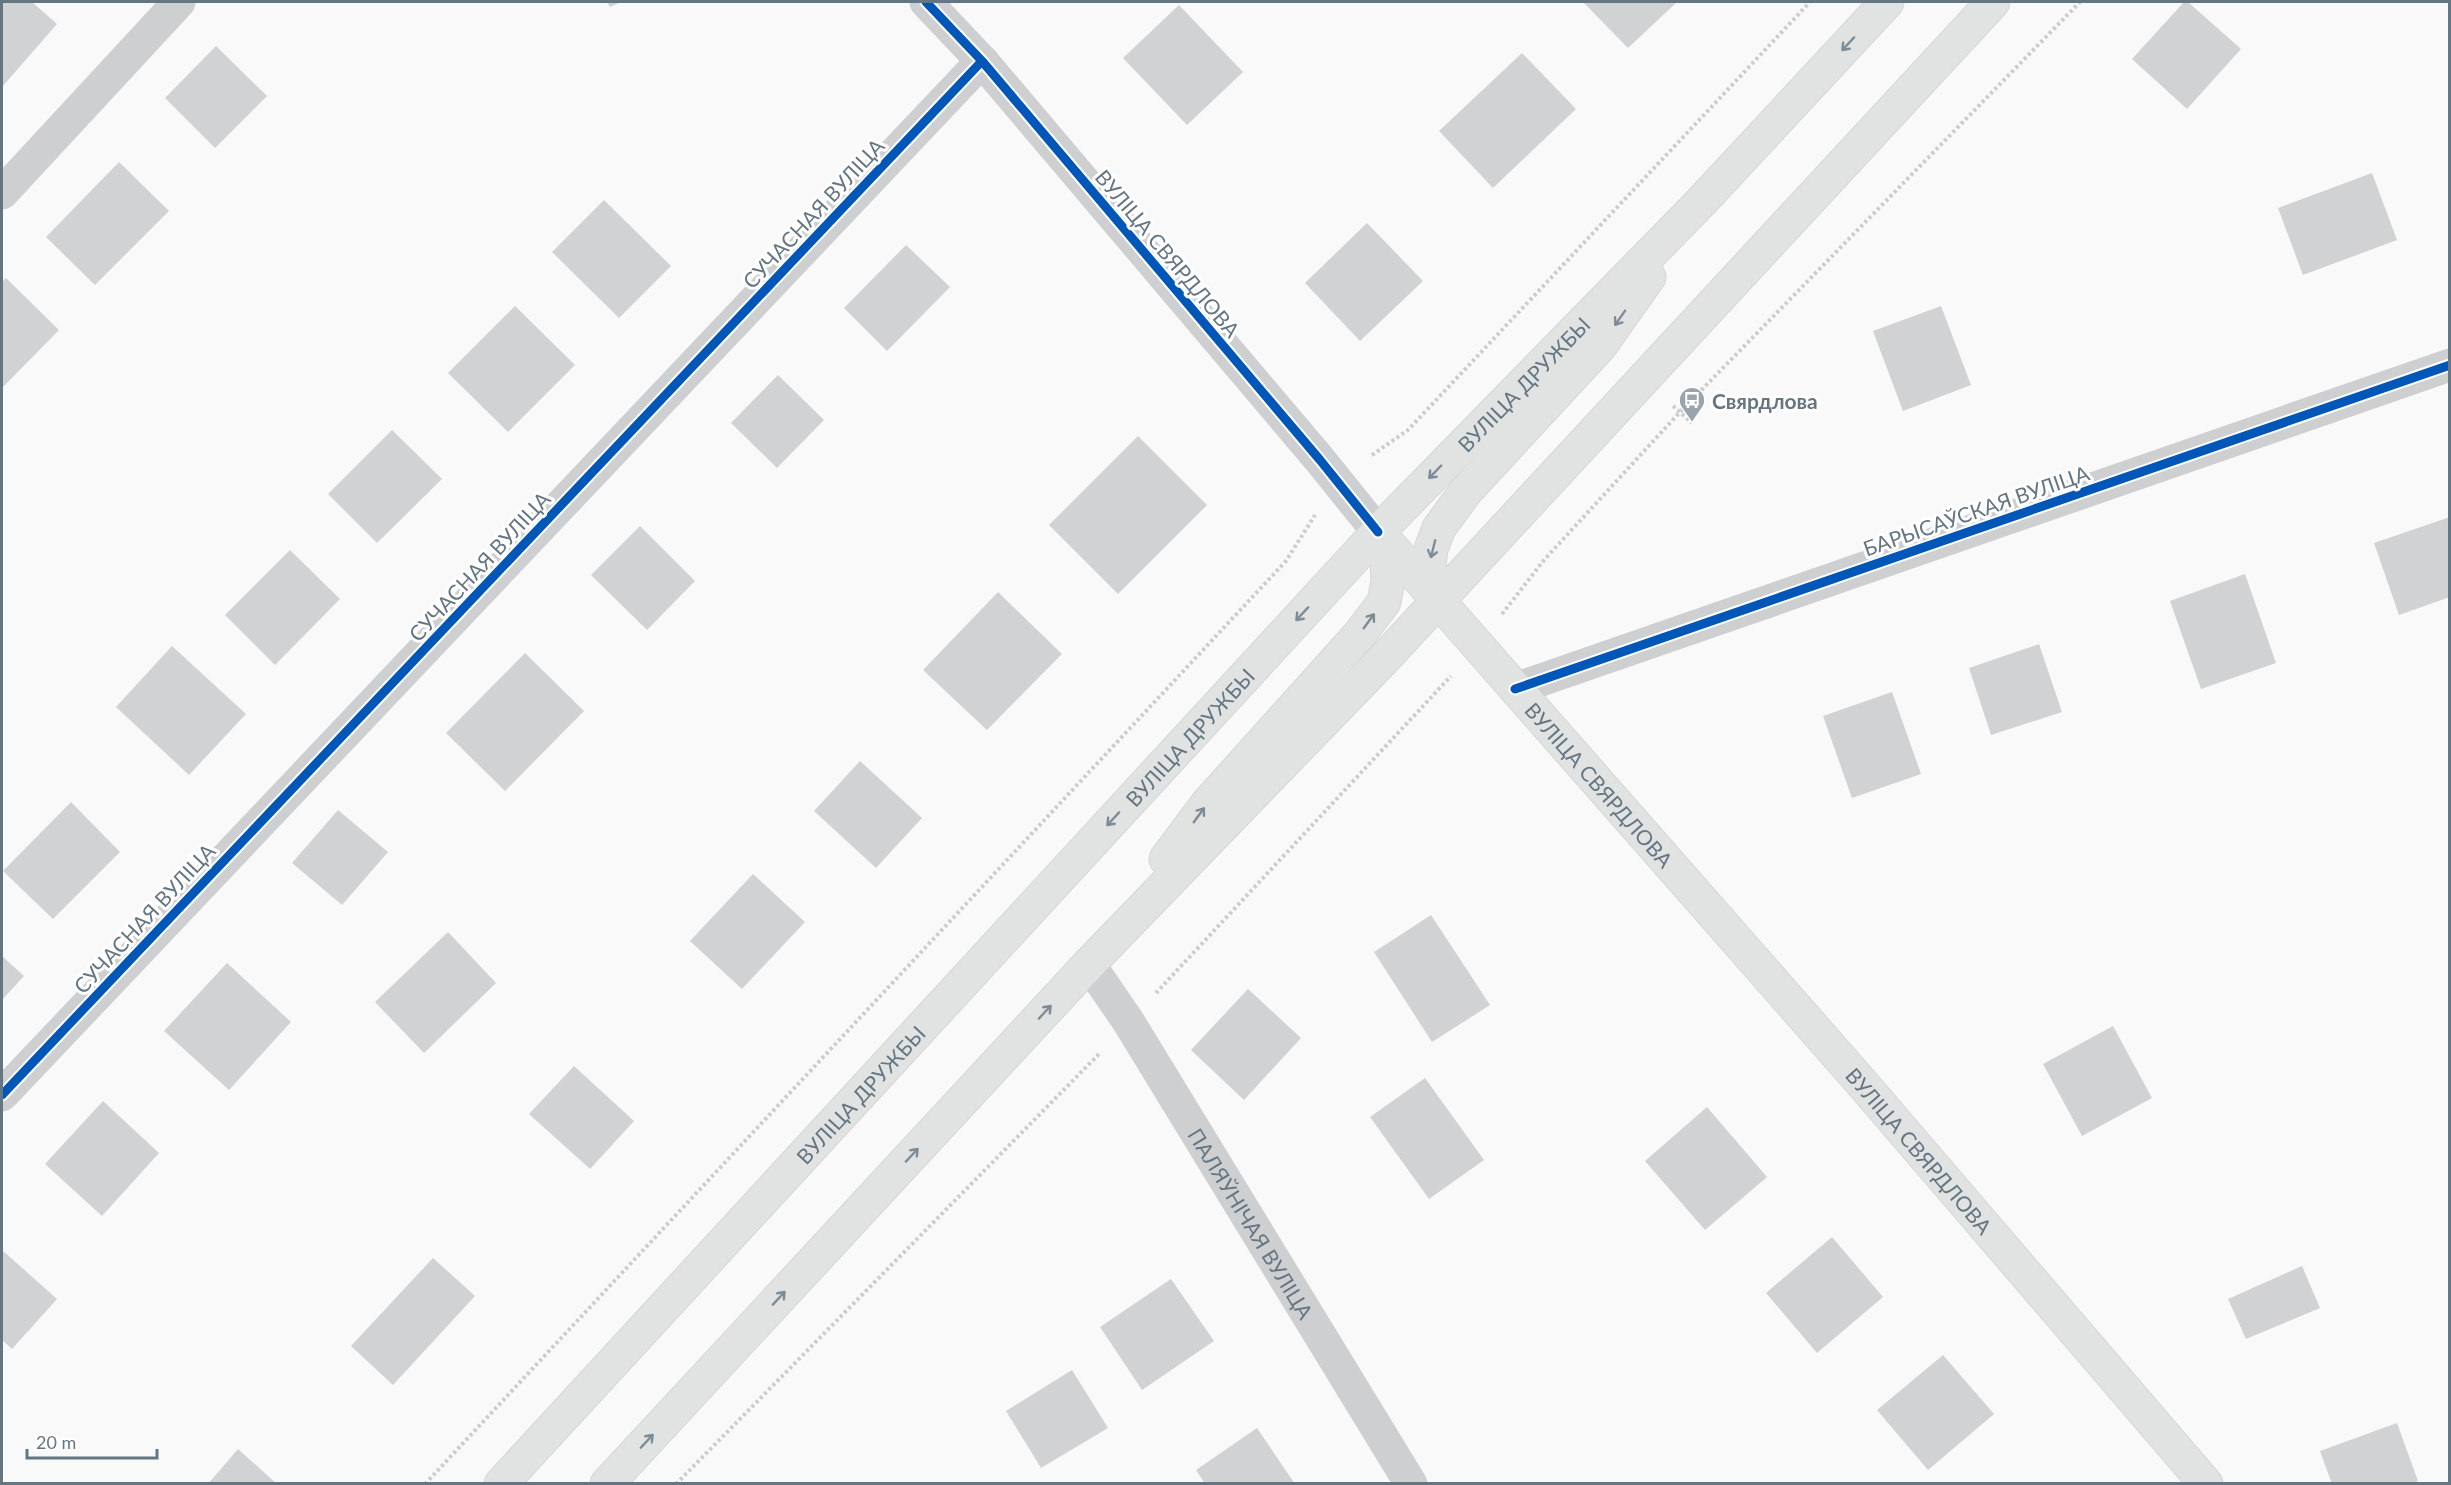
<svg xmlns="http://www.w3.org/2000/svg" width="2451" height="1485" font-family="Lato,sans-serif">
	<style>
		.building { fill: #d0d2d3 }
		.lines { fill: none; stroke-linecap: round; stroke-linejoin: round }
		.major-casing { stroke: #d5d6d7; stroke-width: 35 }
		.path { stroke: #cbcccd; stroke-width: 4; stroke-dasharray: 3 3; stroke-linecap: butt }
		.minor { stroke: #cecfd0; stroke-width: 33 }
		.major { stroke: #e1e2e2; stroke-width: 33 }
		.cycleway-casing { stroke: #fff; stroke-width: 13 }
		.cycleway { stroke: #0057b8; stroke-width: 9 }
		.oneway { stroke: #7e8c96 }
		.labels { text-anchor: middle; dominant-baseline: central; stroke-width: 6; stroke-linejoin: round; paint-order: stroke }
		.street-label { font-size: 21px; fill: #657683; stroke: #fff }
		.poi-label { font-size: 21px; font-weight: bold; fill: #657683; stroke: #fff; text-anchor: start }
	</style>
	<rect width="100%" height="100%" fill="#f9f9f9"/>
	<!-- building -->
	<path class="building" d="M 2,2 L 32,2 L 57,24 L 2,87 Z
		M 607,2 L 621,2 L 610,7 Z
		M 1583,2 L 1677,2 L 1628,48 Z
		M 2184,2 L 2188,2 L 2241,49 L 2187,109 L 2132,59 Z
		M 1179,5 L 1243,72 L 1187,125 L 1123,58 Z
		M 216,46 L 267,96 L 215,148 L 165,98 Z
		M 1522,53 L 1576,109 L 1493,188 L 1439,131 Z
		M 119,162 L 169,211 L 95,285 L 46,237 Z
		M 2372,173 L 2397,240 L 2303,275 L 2278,208 Z
		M 604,200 L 671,266 L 619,318 L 552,252 Z
		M 1367,223 L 1423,281 L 1360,341 L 1305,283 Z
		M 906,245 L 950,287 L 887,351 L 844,308 Z
		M 6,278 L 59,330 L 2,388 L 2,282 Z
		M 515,306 L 575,365 L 508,432 L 448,373 Z
		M 1941,306 L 1971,385 L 1903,411 L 1873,331 Z
		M 778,375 L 824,420 L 777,468 L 731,423 Z
		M 392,430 L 442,479 L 377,543 L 328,494 Z
		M 1138,436 L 1207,505 L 1118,594 L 1049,525 Z
		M 2450,517 L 2450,597 L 2399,615 L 2374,543 Z
		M 640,526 L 695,581 L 647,630 L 591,575 Z
		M 290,550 L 340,599 L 275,665 L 225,615 Z
		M 2245,574 L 2276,663 L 2201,689 L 2170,601 Z
		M 998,592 L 1062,654 L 987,730 L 923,670 Z
		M 2039,644 L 2062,712 L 1991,735 L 1969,668 Z
		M 172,646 L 246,714 L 189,775 L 116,707 Z
		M 525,653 L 584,711 L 505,791 L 446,733 Z
		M 1892,692 L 1921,774 L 1852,798 L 1823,716 Z
		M 860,761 L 922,818 L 876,868 L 814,811 Z
		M 71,802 L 120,852 L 53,919 L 3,871 Z
		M 338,810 L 388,852 L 342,905 L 292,863 Z
		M 753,874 L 805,922 L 742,989 L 690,941 Z
		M 1431,915 L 1490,1005 L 1432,1042 L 1374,952 Z
		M 448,932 L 496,983 L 424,1053 L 375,1002 Z
		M 2,956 L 24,976 L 2,1000 Z
		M 227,963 L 291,1022 L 229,1090 L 164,1031 Z
		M 1248,989 L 1301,1038 L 1244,1100 L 1191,1050 Z
		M 2113,1026 L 2152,1098 L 2082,1136 L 2043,1064 Z
		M 574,1066 L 634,1121 L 590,1169 L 529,1114 Z
		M 1425,1078 L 1484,1160 L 1429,1199 L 1370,1117 Z
		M 103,1101 L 159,1153 L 102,1216 L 45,1164 Z
		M 1707,1107 L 1767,1177 L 1705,1230 L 1645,1161 Z
		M 1832,1237 L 1883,1297 L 1817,1353 L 1766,1293 Z
		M 2,1250 L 57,1299 L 12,1349 L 2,1340 Z
		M 433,1258 L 475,1296 L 393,1385 L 351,1346 Z
		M 2302,1266 L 2320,1308 L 2246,1339 L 2228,1299 Z
		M 1171,1279 L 1214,1341 L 1142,1390 L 1100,1327 Z
		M 1943,1355 L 1994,1414 L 1928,1470 L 1877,1410 Z
		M 1072,1370 L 1108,1428 L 1041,1468 L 1006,1411 Z
		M 2397,1423 L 2418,1481 L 2410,1484 L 2332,1484 L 2320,1451 Z
		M 1257,1428 L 1295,1484 L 1205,1484 L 1196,1470 Z
		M 238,1449 L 277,1484 L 208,1484 Z"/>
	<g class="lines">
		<!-- major casing -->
		<g class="major-casing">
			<g id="major">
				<path id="s2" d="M 1378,532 L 1861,1082 L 2206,1484"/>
				<path d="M 1436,600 L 1428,574 L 1431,549 L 1439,528 L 1466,491 L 1601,345 L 1649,277"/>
				<path d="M 1166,859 L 1207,804 L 1359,635 L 1384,602 L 1388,581 L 1387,562 L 1379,537"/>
				<path id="s3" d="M 501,1484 L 1378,532 L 1702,201 L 1887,2"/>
				<path d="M 607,1484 L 1089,964 L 1384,659 L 1993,2"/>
			</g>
		</g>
		<!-- path -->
		<path class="path" d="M 1673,406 L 1692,423
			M 1372,455 L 1408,430 L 1810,2
			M 1502,614 L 1544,560 L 1680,412 L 2080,2
			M 1156,993 L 1451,676
			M 425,1484 L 1286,561 L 1315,515
			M 676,1484 L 1101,1052"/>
		<!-- minor -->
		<g class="minor">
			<path d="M 926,2 L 982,61 L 1320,460 L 1378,532"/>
			<path d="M 2,193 L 179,2"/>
			<path d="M 1515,689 L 2450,365"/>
			<path id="s1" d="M 1089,964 L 1128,1021 L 1411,1484"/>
			<path d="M 2,1095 L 982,61"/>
		</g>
		<!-- major -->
		<use href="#major" class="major"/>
		<!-- cycleway casing -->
		<g class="cycleway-casing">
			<path id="cycleway" d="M 926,2 L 982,61 L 1320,460 L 1378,532
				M 1515,689 L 2450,365
				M 2,1095 L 982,61"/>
		</g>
		<!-- cycleway -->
		<use href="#cycleway" class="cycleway"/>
	</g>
	<!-- one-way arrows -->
	<defs><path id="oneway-shaft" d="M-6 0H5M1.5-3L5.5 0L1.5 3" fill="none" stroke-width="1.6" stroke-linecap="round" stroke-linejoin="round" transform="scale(1.5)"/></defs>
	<g class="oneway">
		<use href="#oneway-shaft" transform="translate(1848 44) rotate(133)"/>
		<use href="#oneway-shaft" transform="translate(1620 318) rotate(125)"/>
		<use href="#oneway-shaft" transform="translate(1435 472) rotate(134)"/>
		<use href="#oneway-shaft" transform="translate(1433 549) rotate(104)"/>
		<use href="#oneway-shaft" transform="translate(1302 614) rotate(133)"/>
		<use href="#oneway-shaft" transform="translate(1369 621) rotate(-54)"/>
		<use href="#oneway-shaft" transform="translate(1199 815) rotate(-54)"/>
		<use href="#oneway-shaft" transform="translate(1113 819) rotate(133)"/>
		<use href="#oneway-shaft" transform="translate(1045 1012) rotate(-47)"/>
		<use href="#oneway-shaft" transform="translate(912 1155) rotate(-47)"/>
		<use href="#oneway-shaft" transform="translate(779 1298) rotate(-47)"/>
		<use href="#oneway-shaft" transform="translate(647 1441) rotate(-47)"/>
	</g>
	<!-- icons -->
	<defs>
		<g id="bus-pin" transform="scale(1.35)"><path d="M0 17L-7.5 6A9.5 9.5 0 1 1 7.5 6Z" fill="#99a4ac" stroke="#fff"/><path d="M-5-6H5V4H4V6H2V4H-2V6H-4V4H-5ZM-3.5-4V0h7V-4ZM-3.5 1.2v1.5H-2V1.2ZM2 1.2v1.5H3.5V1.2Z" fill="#fff"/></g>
	</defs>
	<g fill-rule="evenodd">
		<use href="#bus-pin" x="1692" y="400"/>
	</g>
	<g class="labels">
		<!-- street labels -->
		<g class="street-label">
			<text transform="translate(813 213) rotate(-47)">СУЧАСНАЯ ВУЛІЦА</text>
			<text transform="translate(1168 253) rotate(50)">ВУЛІЦА СВЯРДЛОВА</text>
			<text stroke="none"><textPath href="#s3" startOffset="1502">ВУЛІЦА ДРУЖБЫ</textPath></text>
			<text transform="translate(1976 510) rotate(-19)">БАРЫСАЎСКАЯ ВУЛІЦА</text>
			<text transform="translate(479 566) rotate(-47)">СУЧАСНАЯ ВУЛІЦА</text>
			<text stroke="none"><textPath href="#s3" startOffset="1016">ВУЛІЦА ДРУЖБЫ</textPath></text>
			<text stroke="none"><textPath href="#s2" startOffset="336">ВУЛІЦА СВЯРДЛОВА</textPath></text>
			<text transform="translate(144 918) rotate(-47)">СУЧАСНАЯ ВУЛІЦА</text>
			<text stroke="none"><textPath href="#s3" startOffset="530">ВУЛІЦА ДРУЖБЫ</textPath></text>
			<text stroke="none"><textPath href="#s2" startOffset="822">ВУЛІЦА СВЯРДЛОВА</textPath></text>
			<text stroke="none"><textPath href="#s1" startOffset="306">ПАЛЯЎНІЧАЯ ВУЛІЦА</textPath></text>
		</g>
		<!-- poi labels -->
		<g class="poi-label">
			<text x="1712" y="400">Свярдлова</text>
		</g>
	</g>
	<!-- border -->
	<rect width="2451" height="1485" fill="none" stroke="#657683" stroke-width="6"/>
	<!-- scale -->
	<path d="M27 1449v9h130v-9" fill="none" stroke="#657683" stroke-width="3"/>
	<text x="36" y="1449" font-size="18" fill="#657683" stroke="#ffffff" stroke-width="4.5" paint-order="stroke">20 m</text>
</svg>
